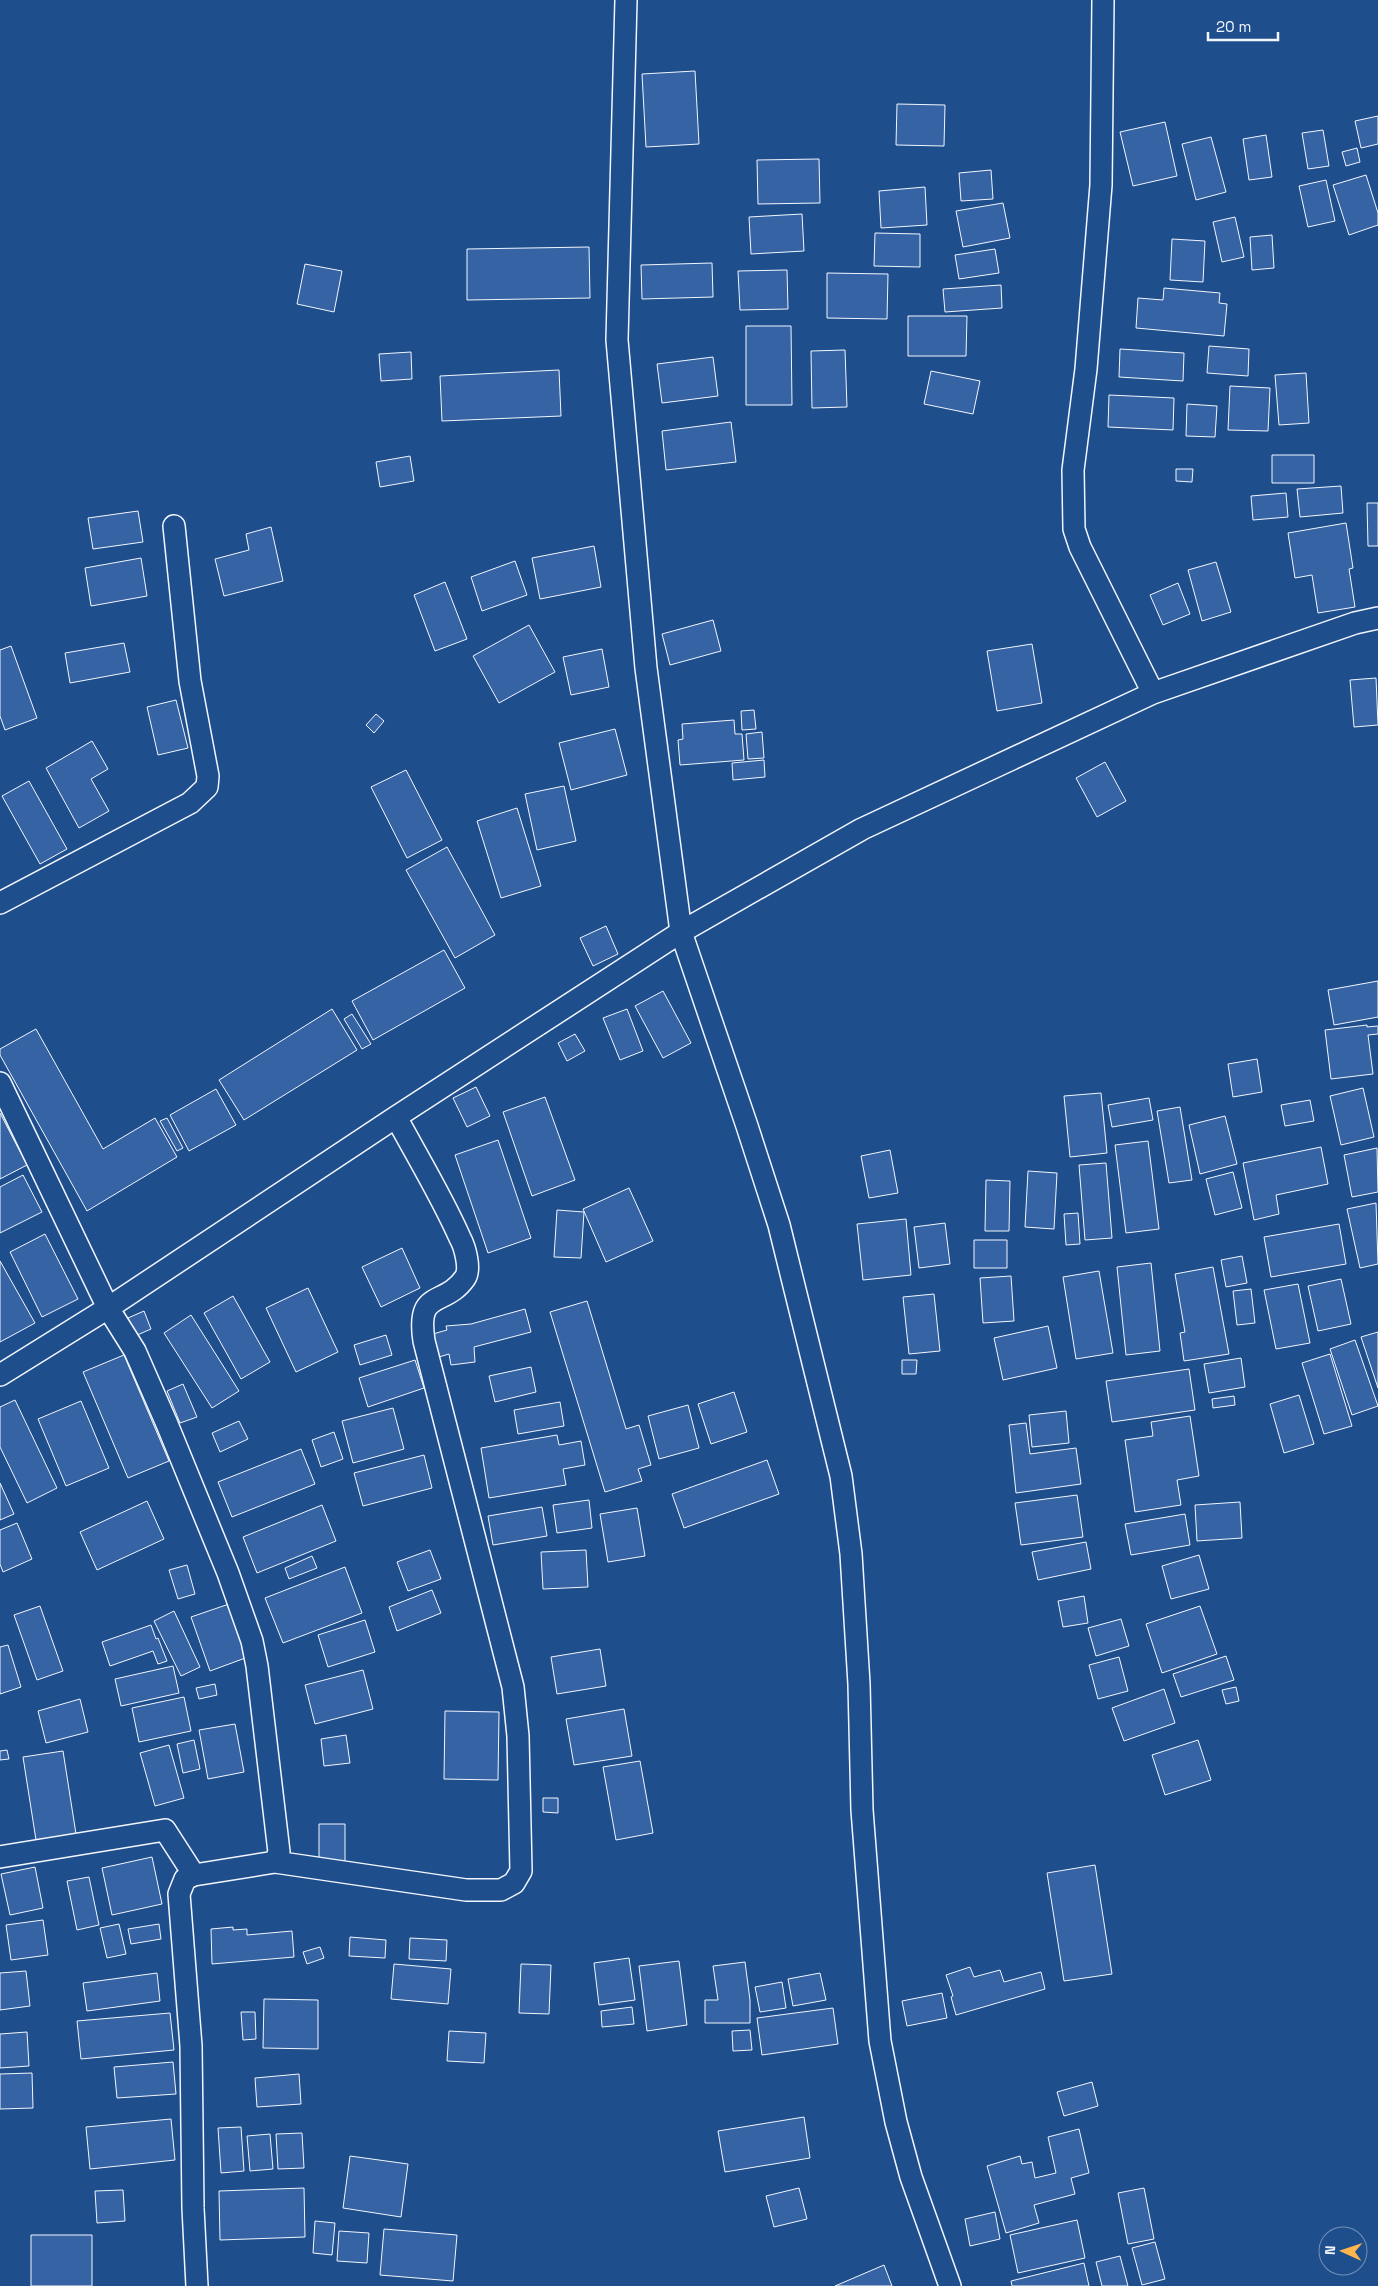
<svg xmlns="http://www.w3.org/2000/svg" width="1378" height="2286" font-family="'Space Grotesk',sans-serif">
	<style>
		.building { fill: #3563a3; stroke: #f2f6ff }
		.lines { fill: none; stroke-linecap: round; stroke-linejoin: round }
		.street-casing { stroke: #f2f6ff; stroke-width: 24 }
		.street { stroke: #1f4e8c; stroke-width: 21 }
	</style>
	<rect width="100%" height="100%" fill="#1f4e8c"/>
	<!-- building -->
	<path class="building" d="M 695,71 L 699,144 L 646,147 L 642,74 Z
		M 897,104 L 945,105 L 944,146 L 896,145 Z
		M 1378,116 L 1378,144 L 1361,148 L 1355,121 Z
		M 1165,122 L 1177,176 L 1133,186 L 1120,132 Z
		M 1323,130 L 1329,166 L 1308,169 L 1302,133 Z
		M 1266,135 L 1272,177 L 1249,180 L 1243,139 Z
		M 1211,137 L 1226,192 L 1196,200 L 1182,144 Z
		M 1357,148 L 1360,162 L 1346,166 L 1342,152 Z
		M 819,159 L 820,203 L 758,204 L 757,160 Z
		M 991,170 L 993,199 L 961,201 L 959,173 Z
		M 1366,175 L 1378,213 L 1378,225 L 1349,235 L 1333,185 Z
		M 1326,180 L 1335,221 L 1308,227 L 1299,186 Z
		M 925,187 L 927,225 L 881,228 L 879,191 Z
		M 1003,203 L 1010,238 L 963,247 L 956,211 Z
		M 802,214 L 804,251 L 751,254 L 749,217 Z
		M 1235,217 L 1244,257 L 1222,262 L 1213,222 Z
		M 875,233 L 920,234 L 920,267 L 874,266 Z
		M 1272,235 L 1274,268 L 1252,270 L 1250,237 Z
		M 1172,239 L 1205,241 L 1203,282 L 1170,280 Z
		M 589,247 L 590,298 L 467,300 L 467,249 Z
		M 995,249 L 999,273 L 959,279 L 955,255 Z
		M 712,263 L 713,297 L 642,299 L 641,265 Z
		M 305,264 L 342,271 L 334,312 L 297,304 Z
		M 787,270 L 788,309 L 740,310 L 738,271 Z
		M 827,273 L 888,274 L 887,319 L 827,318 Z
		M 1001,285 L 1002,308 L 945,312 L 943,289 Z
		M 1164,288 L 1220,293 L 1219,303 L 1227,304 L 1224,336 L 1136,328 L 1138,298 L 1163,300 Z
		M 908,316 L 967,316 L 966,356 L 908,356 Z
		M 746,326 L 791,326 L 792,405 L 746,405 Z
		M 1209,346 L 1249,349 L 1248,376 L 1207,373 Z
		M 1120,349 L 1184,353 L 1183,381 L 1119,377 Z
		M 845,350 L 847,407 L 812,408 L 811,351 Z
		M 411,352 L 412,379 L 381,381 L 379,354 Z
		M 713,357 L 718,396 L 662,403 L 657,364 Z
		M 559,370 L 561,416 L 442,421 L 440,376 Z
		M 931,371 L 980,381 L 973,414 L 924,404 Z
		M 1306,373 L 1309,423 L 1279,425 L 1275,375 Z
		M 1230,386 L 1270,388 L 1268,431 L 1228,430 Z
		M 1109,395 L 1174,398 L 1173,430 L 1108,427 Z
		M 1187,404 L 1217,406 L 1215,437 L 1186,436 Z
		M 731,422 L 736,462 L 666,470 L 662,431 Z
		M 1272,455 L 1314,455 L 1314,483 L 1272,483 Z
		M 410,456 L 414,481 L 380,487 L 376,462 Z
		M 1176,469 L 1193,469 L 1192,482 L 1176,481 Z
		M 1341,486 L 1343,513 L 1300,517 L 1297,489 Z
		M 1286,493 L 1288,517 L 1253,520 L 1251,496 Z
		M 1367,503 L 1378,503 L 1378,546 L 1368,546 Z
		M 138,511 L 143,542 L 93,549 L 88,518 Z
		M 1346,523 L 1353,568 L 1349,569 L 1355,607 L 1318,613 L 1312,575 L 1295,578 L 1288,533 Z
		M 271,527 L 283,581 L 224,596 L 215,559 L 249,550 L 246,534 Z
		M 594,546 L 601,587 L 540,599 L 532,558 Z
		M 141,558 L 147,596 L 91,606 L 85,568 Z
		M 515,561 L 527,595 L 482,611 L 471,577 Z
		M 1216,562 L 1231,612 L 1202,621 L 1188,570 Z
		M 445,582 L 467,639 L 435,651 L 414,595 Z
		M 1178,583 L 1190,614 L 1163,625 L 1150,595 Z
		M 713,620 L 721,651 L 670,665 L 662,634 Z
		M 529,625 L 555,672 L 499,703 L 473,656 Z
		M 124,643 L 130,672 L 70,683 L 65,653 Z
		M 1032,644 L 1042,703 L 997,711 L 987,651 Z
		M 11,646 L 37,718 L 5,730 L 0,716 L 0,650 Z
		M 602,649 L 609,687 L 571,695 L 563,657 Z
		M 1376,678 L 1378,725 L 1354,727 L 1350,680 Z
		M 176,700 L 188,748 L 158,755 L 147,707 Z
		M 754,710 L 756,729 L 742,730 L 741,711 Z
		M 376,714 L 384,721 L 374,733 L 366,725 Z
		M 734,720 L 735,734 L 742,734 L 744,760 L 680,765 L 678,740 L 683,739 L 682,724 Z
		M 615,729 L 627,775 L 571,790 L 559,743 Z
		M 762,732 L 764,758 L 748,759 L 746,734 Z
		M 92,741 L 108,769 L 91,779 L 109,811 L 79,828 L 46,768 Z
		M 764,760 L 765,777 L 733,780 L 732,763 Z
		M 1105,762 L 1126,801 L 1097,817 L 1076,778 Z
		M 406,770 L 442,840 L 407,858 L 371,787 Z
		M 29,781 L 67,849 L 40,864 L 2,796 Z
		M 564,786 L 576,841 L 537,850 L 525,794 Z
		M 517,808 L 541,886 L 501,898 L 477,821 Z
		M 447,847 L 495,935 L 455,958 L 406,870 Z
		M 606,926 L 618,954 L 593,966 L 580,938 Z
		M 444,950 L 465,988 L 373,1040 L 352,1001 Z
		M 1378,981 L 1378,1017 L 1334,1025 L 1328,990 Z
		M 663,991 L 691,1043 L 663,1058 L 635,1006 Z
		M 332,1009 L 357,1050 L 244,1120 L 219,1080 Z
		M 627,1009 L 643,1051 L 620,1060 L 603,1018 Z
		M 352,1014 L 371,1044 L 362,1049 L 344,1019 Z
		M 1367,1025 L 1367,1027 L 1378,1026 L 1378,1034 L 1368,1035 L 1373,1074 L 1331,1079 L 1325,1030 Z
		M 36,1029 L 103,1149 L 155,1118 L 177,1157 L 87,1211 L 0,1055 L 0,1049 Z
		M 575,1034 L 585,1051 L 567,1061 L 558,1043 Z
		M 1257,1059 L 1262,1092 L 1233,1097 L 1228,1064 Z
		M 476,1087 L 490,1116 L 467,1127 L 453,1098 Z
		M 1363,1088 L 1374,1137 L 1341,1145 L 1330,1096 Z
		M 216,1089 L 236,1125 L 189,1151 L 170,1115 Z
		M 1101,1093 L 1107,1153 L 1070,1157 L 1064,1096 Z
		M 545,1097 L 575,1180 L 532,1196 L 503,1112 Z
		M 1149,1098 L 1153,1120 L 1112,1127 L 1108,1105 Z
		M 1310,1100 L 1314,1121 L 1285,1126 L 1281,1105 Z
		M 1180,1107 L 1192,1180 L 1169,1183 L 1157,1111 Z
		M 0,1113 L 27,1165 L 0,1179 Z
		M 1225,1116 L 1237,1164 L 1200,1174 L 1189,1125 Z
		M 167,1118 L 183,1148 L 177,1151 L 160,1121 Z
		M 498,1140 L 531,1238 L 488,1253 L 455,1155 Z
		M 1148,1141 L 1159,1229 L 1126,1233 L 1115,1145 Z
		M 1321,1147 L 1328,1184 L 1276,1195 L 1279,1214 L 1254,1220 L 1243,1163 Z
		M 1377,1148 L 1378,1192 L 1352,1197 L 1344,1155 Z
		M 890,1150 L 898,1193 L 869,1198 L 861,1156 Z
		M 1106,1163 L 1112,1238 L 1085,1240 L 1079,1165 Z
		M 1028,1171 L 1057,1173 L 1054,1229 L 1025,1227 Z
		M 1233,1172 L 1242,1208 L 1215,1215 L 1206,1179 Z
		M 23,1175 L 42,1212 L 0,1233 L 0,1187 Z
		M 986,1180 L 1010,1181 L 1009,1231 L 985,1231 Z
		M 629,1188 L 653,1241 L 606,1262 L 583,1209 Z
		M 1376,1203 L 1378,1264 L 1360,1268 L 1347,1209 Z
		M 557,1210 L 584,1212 L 581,1258 L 554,1257 Z
		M 1078,1213 L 1080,1244 L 1066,1245 L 1064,1214 Z
		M 906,1219 L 911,1275 L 863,1280 L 857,1224 Z
		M 945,1223 L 950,1264 L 919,1268 L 914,1227 Z
		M 1339,1224 L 1346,1264 L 1271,1277 L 1264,1237 Z
		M 45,1234 L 78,1299 L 42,1317 L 10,1252 Z
		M 974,1240 L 1007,1240 L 1007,1268 L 974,1268 Z
		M 402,1248 L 420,1288 L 381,1307 L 362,1267 Z
		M 1242,1256 L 1247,1283 L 1226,1287 L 1221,1260 Z
		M 0,1261 L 35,1323 L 0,1342 Z
		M 1151,1263 L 1160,1351 L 1126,1355 L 1117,1267 Z
		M 1213,1267 L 1229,1354 L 1184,1361 L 1180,1333 L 1185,1332 L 1175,1274 Z
		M 1099,1271 L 1113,1353 L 1076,1359 L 1063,1277 Z
		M 1011,1276 L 1014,1321 L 983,1323 L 980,1278 Z
		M 1341,1279 L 1351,1324 L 1318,1331 L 1308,1286 Z
		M 1298,1284 L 1310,1343 L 1276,1349 L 1264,1290 Z
		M 308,1288 L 338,1352 L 296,1372 L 266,1308 Z
		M 1251,1289 L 1255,1323 L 1237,1325 L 1233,1291 Z
		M 934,1294 L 940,1351 L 909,1354 L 903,1297 Z
		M 233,1296 L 270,1362 L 241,1379 L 204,1313 Z
		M 587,1301 L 626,1429 L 639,1425 L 651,1465 L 638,1469 L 642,1481 L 605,1492 L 550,1312 Z
		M 525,1309 L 531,1332 L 474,1347 L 475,1362 L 451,1365 L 449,1354 L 439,1357 L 433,1334 L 447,1330 L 446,1326 L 471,1324 Z
		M 144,1311 L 151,1329 L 135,1336 L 128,1318 Z
		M 191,1315 L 239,1391 L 212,1408 L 164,1333 Z
		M 1048,1326 L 1057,1368 L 1003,1380 L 994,1338 Z
		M 1378,1332 L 1378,1388 L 1361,1337 Z
		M 386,1335 L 392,1355 L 360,1365 L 354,1345 Z
		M 1355,1340 L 1378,1406 L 1352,1415 L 1330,1349 Z
		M 1330,1354 L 1352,1426 L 1324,1434 L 1302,1363 Z
		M 124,1355 L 169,1461 L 128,1478 L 83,1372 Z
		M 1241,1358 L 1245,1387 L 1209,1393 L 1204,1364 Z
		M 415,1360 L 424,1388 L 368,1407 L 359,1378 Z
		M 902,1360 L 917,1360 L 916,1374 L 902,1374 Z
		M 531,1367 L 536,1392 L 495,1402 L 489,1376 Z
		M 1189,1369 L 1195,1410 L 1112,1422 L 1106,1381 Z
		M 183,1384 L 197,1417 L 180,1423 L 167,1391 Z
		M 734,1392 L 747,1432 L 711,1444 L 698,1404 Z
		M 1299,1395 L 1314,1444 L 1284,1453 L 1270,1404 Z
		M 1234,1396 L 1235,1405 L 1213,1408 L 1212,1399 Z
		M 15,1400 L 57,1488 L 27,1503 L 0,1447 L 0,1407 Z
		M 81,1401 L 109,1468 L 66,1486 L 38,1419 Z
		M 560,1402 L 564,1426 L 518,1434 L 514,1410 Z
		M 688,1405 L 699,1448 L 659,1459 L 648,1416 Z
		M 393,1408 L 404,1449 L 353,1463 L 342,1421 Z
		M 1066,1411 L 1069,1443 L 1032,1447 L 1029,1415 Z
		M 1190,1416 L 1199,1476 L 1177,1480 L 1181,1505 L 1135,1512 L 1125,1440 L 1153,1436 L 1151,1422 Z
		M 239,1421 L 248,1439 L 220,1452 L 212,1433 Z
		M 1026,1423 L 1030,1454 L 1076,1448 L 1081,1484 L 1016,1493 L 1009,1425 Z
		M 334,1432 L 343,1459 L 321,1467 L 312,1440 Z
		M 557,1435 L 559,1445 L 581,1441 L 585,1465 L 563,1469 L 566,1485 L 489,1498 L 481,1448 Z
		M 301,1449 L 315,1484 L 232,1517 L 218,1482 Z
		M 424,1455 L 432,1488 L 363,1506 L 354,1473 Z
		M 767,1460 L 779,1494 L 684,1528 L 672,1494 Z
		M 0,1483 L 14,1514 L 0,1520 Z
		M 1077,1495 L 1083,1537 L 1021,1545 L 1015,1503 Z
		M 589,1500 L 592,1528 L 557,1533 L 553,1505 Z
		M 147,1501 L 164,1539 L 97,1570 L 80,1532 Z
		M 1240,1502 L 1242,1538 L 1197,1541 L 1195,1505 Z
		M 322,1505 L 336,1541 L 257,1573 L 243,1537 Z
		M 542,1507 L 547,1536 L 493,1545 L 488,1516 Z
		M 637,1508 L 645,1556 L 608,1562 L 600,1514 Z
		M 1185,1514 L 1190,1545 L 1131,1555 L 1125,1524 Z
		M 17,1523 L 32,1559 L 3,1572 L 0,1564 L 0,1530 Z
		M 1086,1542 L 1091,1569 L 1038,1580 L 1032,1552 Z
		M 430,1550 L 441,1579 L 408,1591 L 397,1562 Z
		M 586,1550 L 588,1587 L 543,1589 L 541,1552 Z
		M 1199,1555 L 1209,1589 L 1171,1599 L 1162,1566 Z
		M 312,1556 L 317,1568 L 289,1579 L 285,1568 Z
		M 187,1565 L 195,1594 L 178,1599 L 169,1570 Z
		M 345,1567 L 362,1613 L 283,1643 L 265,1598 Z
		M 432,1590 L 441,1613 L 397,1631 L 389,1607 Z
		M 1084,1596 L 1088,1623 L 1063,1627 L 1058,1601 Z
		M 229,1604 L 248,1657 L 210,1671 L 191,1617 Z
		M 40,1606 L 63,1671 L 37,1680 L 14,1615 Z
		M 1200,1606 L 1217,1654 L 1162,1673 L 1146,1624 Z
		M 174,1611 L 200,1667 L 181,1676 L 154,1621 Z
		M 1121,1619 L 1129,1646 L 1096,1656 L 1088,1628 Z
		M 365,1620 L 375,1652 L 328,1667 L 318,1635 Z
		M 151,1625 L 156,1639 L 158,1638 L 167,1661 L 158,1664 L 153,1651 L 110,1666 L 102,1642 Z
		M 8,1645 L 21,1687 L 0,1694 L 0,1647 Z
		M 600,1649 L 606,1686 L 557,1694 L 551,1657 Z
		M 1226,1656 L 1234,1680 L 1181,1697 L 1173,1674 Z
		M 1119,1657 L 1128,1691 L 1098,1699 L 1089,1665 Z
		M 173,1666 L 179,1693 L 121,1706 L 115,1679 Z
		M 363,1670 L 373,1709 L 315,1724 L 305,1685 Z
		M 215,1684 L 217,1695 L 199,1699 L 196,1688 Z
		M 1236,1687 L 1239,1701 L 1226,1704 L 1222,1690 Z
		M 1164,1689 L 1175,1723 L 1124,1741 L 1112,1708 Z
		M 184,1697 L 191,1731 L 139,1742 L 132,1708 Z
		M 80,1699 L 88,1732 L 46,1743 L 38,1711 Z
		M 624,1709 L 632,1756 L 574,1765 L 566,1719 Z
		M 445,1711 L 499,1712 L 498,1780 L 444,1779 Z
		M 235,1724 L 244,1772 L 208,1779 L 199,1730 Z
		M 346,1735 L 350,1763 L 324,1766 L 321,1739 Z
		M 194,1740 L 200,1769 L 183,1773 L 177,1744 Z
		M 1198,1740 L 1211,1780 L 1165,1795 L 1152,1755 Z
		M 169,1745 L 184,1798 L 155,1806 L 140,1753 Z
		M 7,1750 L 9,1759 L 0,1760 L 0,1751 Z
		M 63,1751 L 76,1834 L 36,1840 L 23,1757 Z
		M 640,1761 L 653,1833 L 616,1840 L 603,1767 Z
		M 543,1798 L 558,1798 L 558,1813 L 543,1812 Z
		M 319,1824 L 345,1824 L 345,1863 L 319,1863 Z
		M 152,1857 L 162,1904 L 112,1915 L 102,1868 Z
		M 1095,1865 L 1112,1974 L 1064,1981 L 1047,1873 Z
		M 35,1867 L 43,1908 L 10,1915 L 1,1874 Z
		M 89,1877 L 99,1925 L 77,1930 L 67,1881 Z
		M 43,1920 L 48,1955 L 11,1960 L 6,1925 Z
		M 119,1924 L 126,1954 L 107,1958 L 100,1928 Z
		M 159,1924 L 161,1939 L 131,1944 L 128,1929 Z
		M 233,1927 L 233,1930 L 247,1929 L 247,1935 L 292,1931 L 294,1957 L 212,1964 L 211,1929 Z
		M 350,1937 L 386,1940 L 385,1958 L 349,1956 Z
		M 410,1938 L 447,1940 L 446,1961 L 409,1959 Z
		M 320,1947 L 324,1958 L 307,1964 L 303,1952 Z
		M 629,1958 L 635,2000 L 599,2005 L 594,1963 Z
		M 679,1961 L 687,2025 L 647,2031 L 639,1966 Z
		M 745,1962 L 750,2000 L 750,2023 L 705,2023 L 705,2000 L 718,2000 L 713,1966 Z
		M 394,1964 L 451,1969 L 448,2004 L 391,1999 Z
		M 521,1964 L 551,1965 L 549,2014 L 519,2013 Z
		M 970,1967 L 974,1977 L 1000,1970 L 1004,1982 L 1041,1972 L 1045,1989 L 956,2015 L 951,1997 L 953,1996 L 946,1975 Z
		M 26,1971 L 30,2006 L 0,2010 L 0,1973 Z
		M 157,1973 L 160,2001 L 87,2011 L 83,1983 Z
		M 820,1973 L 826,2000 L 793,2006 L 788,1979 Z
		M 782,1982 L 786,2008 L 760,2012 L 755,1987 Z
		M 942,1993 L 947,2018 L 907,2026 L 902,2001 Z
		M 264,1999 L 318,2000 L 318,2049 L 263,2048 Z
		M 632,2007 L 634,2024 L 602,2027 L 601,2011 Z
		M 833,2008 L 838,2044 L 762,2055 L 757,2018 Z
		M 241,2012 L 255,2012 L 256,2039 L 243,2040 Z
		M 170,2013 L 174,2050 L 81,2059 L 77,2021 Z
		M 750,2030 L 752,2050 L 733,2051 L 732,2031 Z
		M 449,2031 L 486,2033 L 484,2063 L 447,2061 Z
		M 27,2032 L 29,2066 L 0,2068 L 0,2034 Z
		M 173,2062 L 176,2094 L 117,2098 L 114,2067 Z
		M 32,2073 L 33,2108 L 0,2109 L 0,2074 Z
		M 299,2074 L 301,2104 L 257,2107 L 255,2078 Z
		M 1092,2082 L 1098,2106 L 1064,2116 L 1057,2092 Z
		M 804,2117 L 810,2158 L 725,2172 L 718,2131 Z
		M 171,2119 L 175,2160 L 90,2169 L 86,2127 Z
		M 241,2127 L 244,2171 L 221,2173 L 218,2128 Z
		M 1079,2129 L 1089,2173 L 1071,2178 L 1075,2194 L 1034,2205 L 1039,2223 L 1006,2233 L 987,2166 L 1020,2156 L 1022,2164 L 1032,2162 L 1035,2178 L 1056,2173 L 1048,2137 Z
		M 302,2133 L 304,2168 L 278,2169 L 276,2134 Z
		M 270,2134 L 273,2169 L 250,2171 L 247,2136 Z
		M 350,2156 L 408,2164 L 401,2217 L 343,2208 Z
		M 304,2188 L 305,2237 L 220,2240 L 219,2191 Z
		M 799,2188 L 807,2219 L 774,2227 L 766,2196 Z
		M 1144,2188 L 1154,2239 L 1128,2244 L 1118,2193 Z
		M 123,2190 L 125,2221 L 97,2223 L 95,2191 Z
		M 995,2212 L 1000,2239 L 970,2246 L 965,2219 Z
		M 1077,2220 L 1085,2258 L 1018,2273 L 1010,2235 Z
		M 315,2221 L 335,2223 L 332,2255 L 313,2253 Z
		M 384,2229 L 457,2235 L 453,2281 L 380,2275 Z
		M 339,2231 L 369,2233 L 367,2263 L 337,2261 Z
		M 31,2235 L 92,2235 L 92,2286 L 31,2286 Z
		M 1155,2242 L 1165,2279 L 1142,2285 L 1132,2248 Z
		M 1120,2256 L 1128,2286 L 1102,2286 L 1096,2262 Z
		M 1084,2263 L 1089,2286 L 1012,2286 L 1011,2281 Z
		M 884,2265 L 892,2286 L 835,2286 Z"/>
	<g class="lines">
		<!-- street casing -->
		<g class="street-casing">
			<path id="street" d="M 626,0 L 617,340 L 646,668 L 681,932 L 747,1126 L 779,1225 L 841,1476 L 851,1554 L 859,1684 L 862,1810 L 880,2041 L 896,2122 L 911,2177 L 950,2286
				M 1103,0 L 1101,185 L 1086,369 L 1073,470 L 1074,529 L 1080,547 L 1153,693
				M 0,903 L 190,803 L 207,787 L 208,776 L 190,681 L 174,526
				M 0,1083 L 108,1308 L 135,1351 L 167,1424 L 228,1573 L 252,1641 L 257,1666 L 279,1852 L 275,1862 L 194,1875 L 185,1879 L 179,1894 L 191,2046 L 193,2208 L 197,2286
				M 0,1375 L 108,1308 L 396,1117 L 681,932 L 862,829 L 1153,693 L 1355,623 L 1378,618
				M 0,1857 L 165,1830 L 194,1875
				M 275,1862 L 466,1890 L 501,1890 L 514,1883 L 521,1871 L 518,1736 L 513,1687 L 424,1341 C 416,1288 444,1308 465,1278 C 471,1269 465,1247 460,1238 C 442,1197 417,1156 396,1117"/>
		</g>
		<!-- street -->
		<use href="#street" class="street"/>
	</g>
	<!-- north arrow -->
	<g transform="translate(1343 2251) rotate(273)"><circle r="24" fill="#1f4e8c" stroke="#7391ba"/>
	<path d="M0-4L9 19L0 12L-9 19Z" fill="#ffb74d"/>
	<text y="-8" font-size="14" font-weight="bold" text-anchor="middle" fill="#f2f6ff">N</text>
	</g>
	<!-- scale -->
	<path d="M1208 32v8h70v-8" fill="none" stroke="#f2f6ff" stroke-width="2.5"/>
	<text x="1216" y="32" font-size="15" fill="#f2f6ff" stroke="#1f4e8c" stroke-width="4" paint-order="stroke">20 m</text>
</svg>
